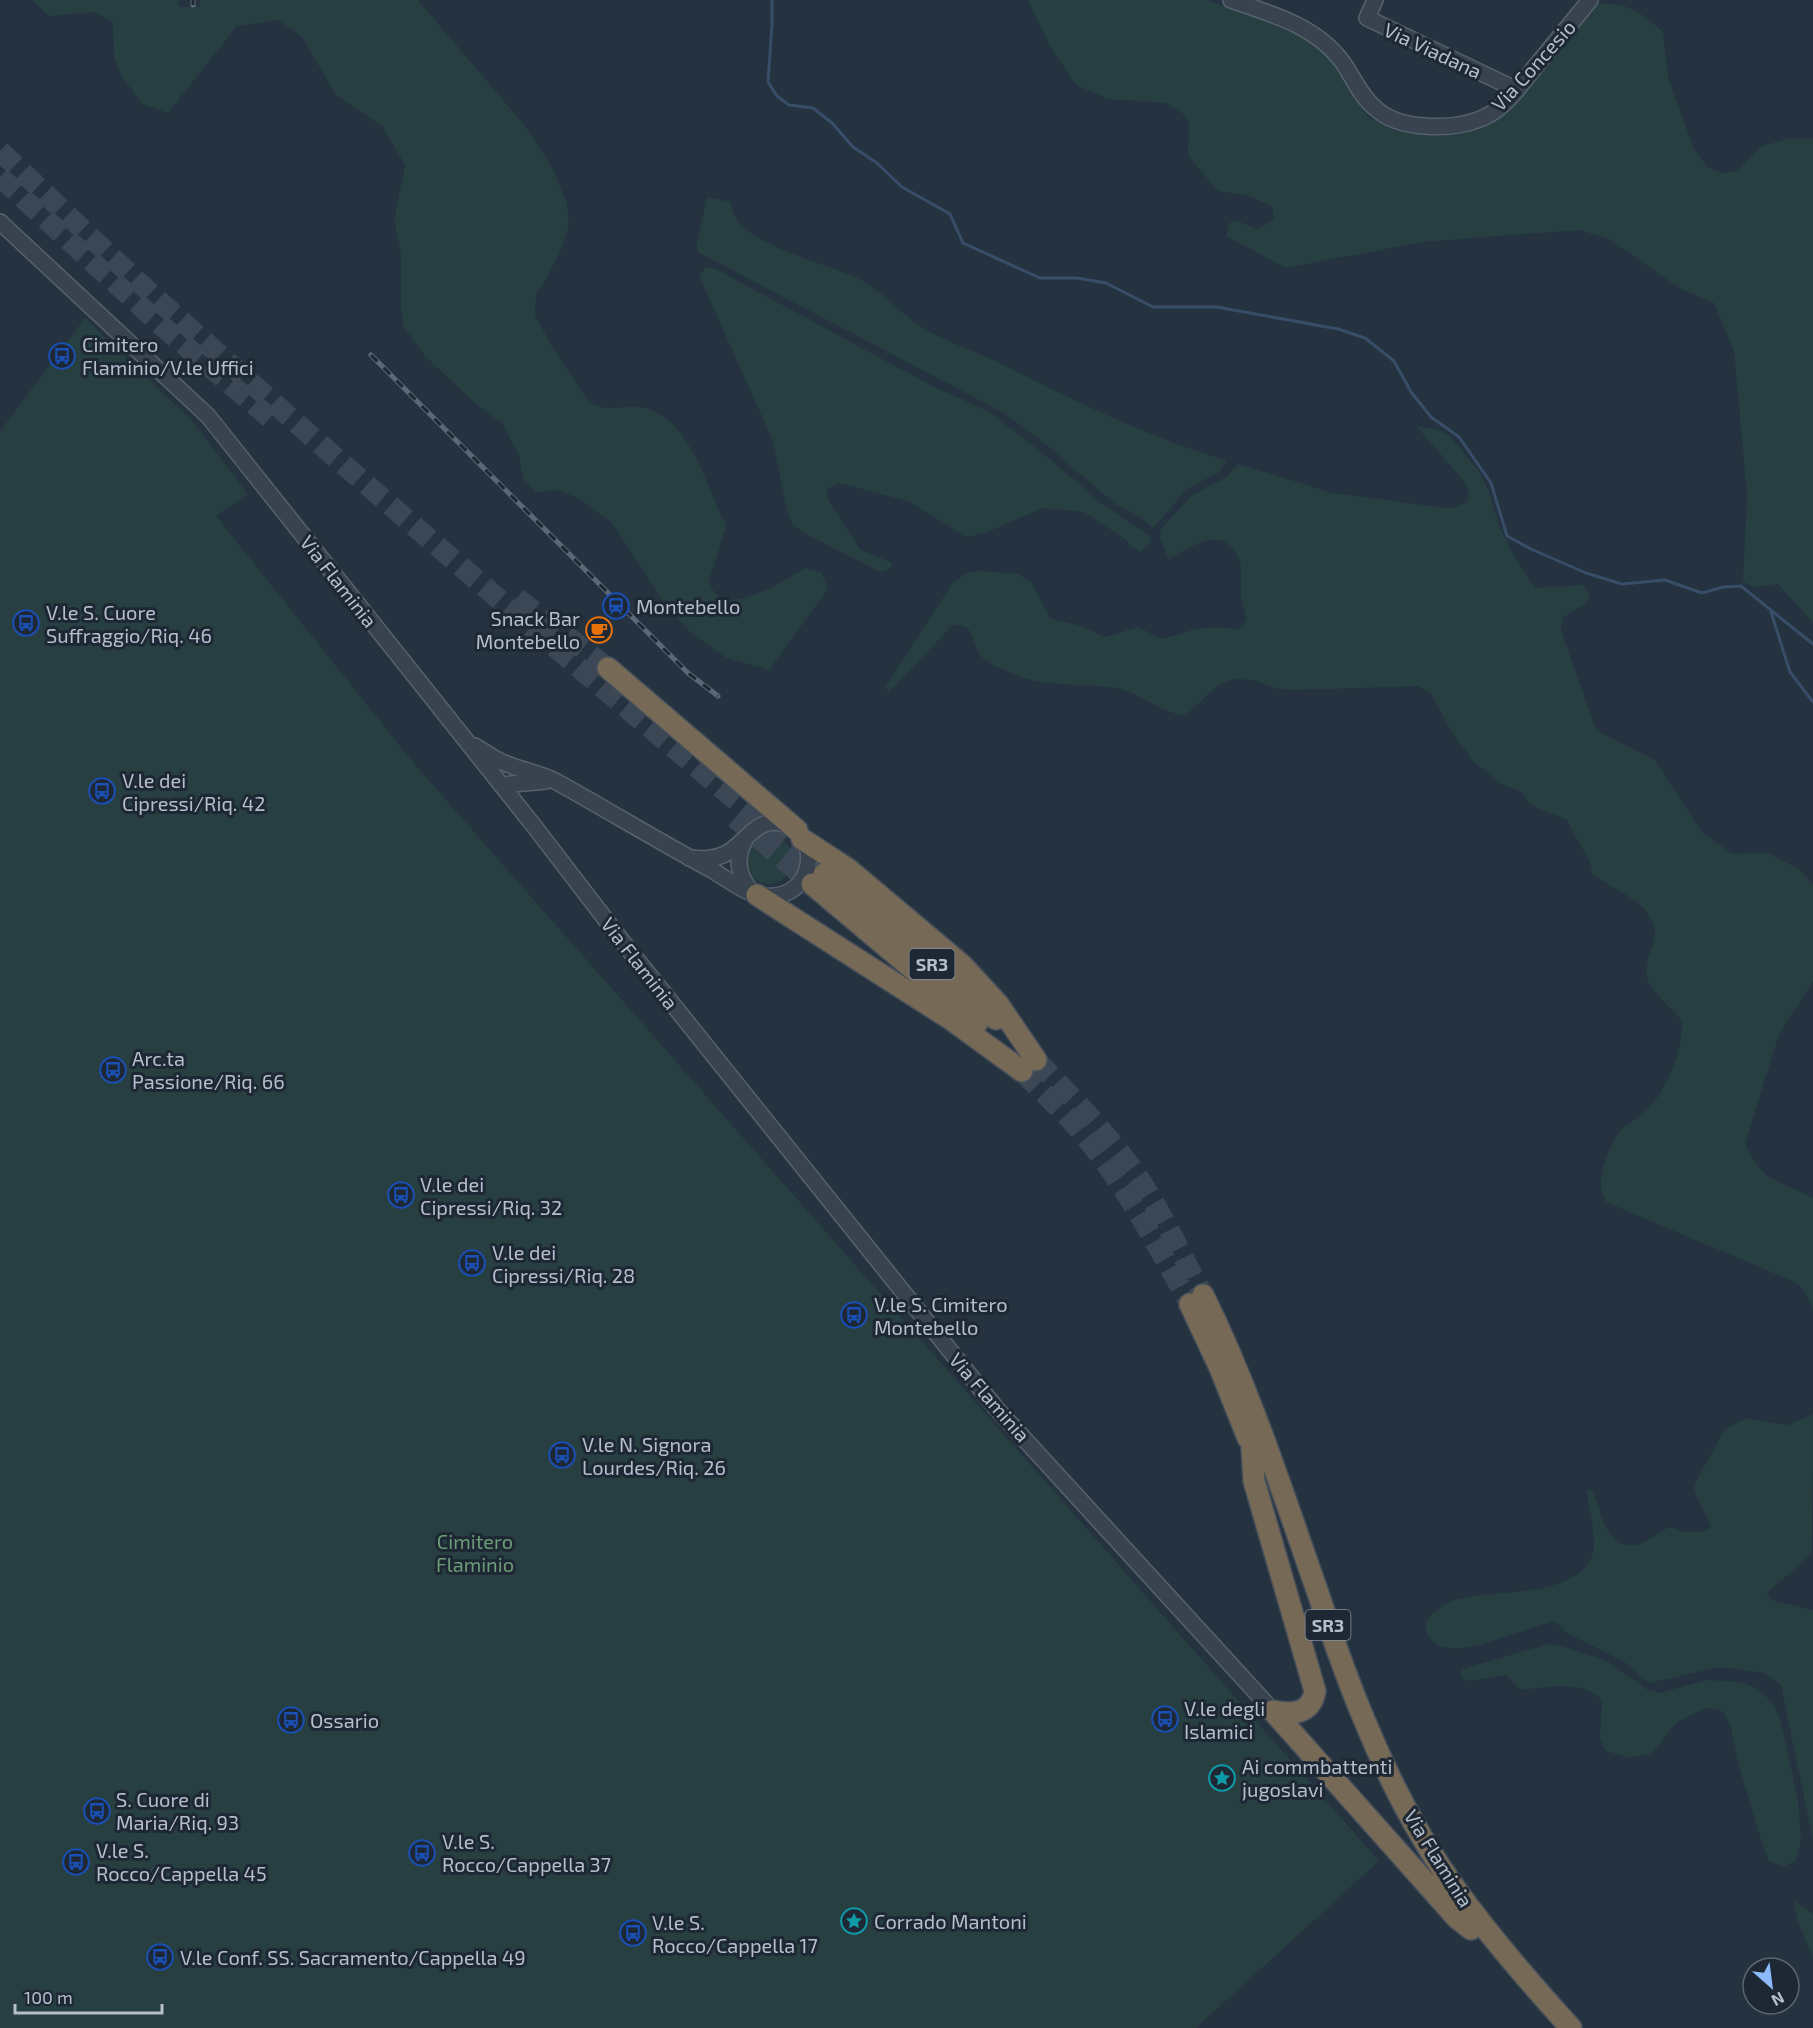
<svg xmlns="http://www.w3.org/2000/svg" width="1813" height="2028" font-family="'Exo 2',sans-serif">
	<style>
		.green { fill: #273f41 }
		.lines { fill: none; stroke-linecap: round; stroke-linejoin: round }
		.stream { stroke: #384e68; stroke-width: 3 }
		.highway-tunnel { stroke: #3b4755; stroke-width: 21; stroke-dasharray: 21 10; stroke-linecap: butt }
		.minor-casing { stroke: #57616e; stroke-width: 18 }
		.highway-casing { stroke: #444e5b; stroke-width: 24 }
		.minor { stroke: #394350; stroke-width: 15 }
		.highway { stroke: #766956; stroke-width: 21 }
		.rail-casing { stroke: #5b6877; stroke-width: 5 }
		.rail { stroke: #1e2835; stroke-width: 3; stroke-dasharray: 9; stroke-linecap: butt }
		.labels { text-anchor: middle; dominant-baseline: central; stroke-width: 6; stroke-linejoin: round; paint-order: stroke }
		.shield { fill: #1e2835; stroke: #88919e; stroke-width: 1.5 }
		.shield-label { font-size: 18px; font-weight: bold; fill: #b6becb }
		.street-label { font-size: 20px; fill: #b6becb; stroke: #1e2835 }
		.poi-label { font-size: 20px; fill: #b6becb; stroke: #1e2835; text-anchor: start }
		.park-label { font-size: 20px; fill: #6c9c76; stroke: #1e2835 }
	</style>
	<rect width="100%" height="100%" fill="#253240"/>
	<!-- green -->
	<path class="green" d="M 32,0 L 178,0 L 179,7 L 200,6 L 200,0 L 418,0 L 525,126 L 552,167 L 567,204 L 569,225 L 561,250 L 545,281 L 536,294 L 535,315 L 551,345 L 589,402 C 606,413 621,405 639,407 C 685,411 706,481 722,517 L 727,523 L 709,581 C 720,623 784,581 805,568 L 821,572 L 828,589 L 769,670 L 726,658 L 689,631 L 665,604 L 612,523 L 578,498 L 558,490 L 536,492 L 523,478 L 519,455 L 502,423 L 477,405 L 426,357 L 403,326 L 401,307 L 401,255 L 394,220 L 405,165 L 382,126 L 336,95 L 302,37 L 278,20 L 237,26 L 168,113 L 142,104 L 121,75 L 114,58 L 113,22 L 95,12 L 49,16 Z
		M 1028,0 L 1207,0 L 1259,18 L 1304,38 L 1326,52 L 1344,76 L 1368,117 L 1398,131 L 1441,135 L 1482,127 L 1508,109 L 1590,5 C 1625,0 1638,10 1663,32 L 1668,77 L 1693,147 L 1707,167 L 1724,173 L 1737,171 L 1762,146 L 1791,138 L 1813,139 L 1813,623 L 1778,584 L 1755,587 L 1743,582 L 1747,495 L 1734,351 L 1714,303 L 1679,288 L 1611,240 L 1580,230 L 1422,242 L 1286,268 L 1226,236 L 1229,223 L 1237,221 L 1257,229 L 1274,220 L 1272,206 L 1249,196 L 1218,191 L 1188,156 L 1189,125 L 1185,115 L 1167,103 L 1108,99 L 1076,85 L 1050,46 Z
		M 707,197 L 731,202 C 731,244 830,263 861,280 C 885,293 907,320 930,332 C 950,343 972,350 993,360 C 1069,398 1145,436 1227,461 L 1219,472 L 1186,490 L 1153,528 L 1140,517 L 1115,504 L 1043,442 L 1002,412 L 698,252 L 697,243 Z
		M 712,267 L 936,388 L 988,411 L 1045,455 L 1101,503 L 1150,536 L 1151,542 L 1140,552 L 1132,547 L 1125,539 L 1084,512 L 1043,508 L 985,533 L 966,537 L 908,501 L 839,483 L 827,489 L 828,499 L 860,549 L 892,563 L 890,569 L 880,572 L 802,532 L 792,523 L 787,510 L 773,441 L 699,276 L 705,268 Z
		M 85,318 L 194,423 L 248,494 L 216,516 L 417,767 L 1379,1861 L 1196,2028 L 0,2028 L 0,431 Z
		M 1416,426 L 1441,431 L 1450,436 L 1480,473 L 1488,489 L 1500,528 L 1515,558 L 1535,588 L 1582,585 L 1590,595 L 1586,604 L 1563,617 L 1561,630 L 1596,730 L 1655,760 L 1702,832 L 1732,854 L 1768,853 L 1799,869 L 1813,884 L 1813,982 L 1779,1034 L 1745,1144 L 1756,1164 L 1767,1176 L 1813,1198 L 1813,1311 L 1805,1292 L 1797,1283 L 1606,1202 C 1603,1195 1600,1188 1601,1180 C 1602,1167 1612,1138 1622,1129 C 1635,1118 1650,1110 1659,1095 C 1672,1074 1683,1046 1682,1021 C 1673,1010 1651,991 1647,978 C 1642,959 1661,941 1653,923 C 1643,898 1612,889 1592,874 L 1591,864 L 1566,819 L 1543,811 L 1528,802 L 1523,793 L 1500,783 L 1474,762 L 1451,731 L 1432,695 L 1419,686 L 1298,690 L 1278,689 L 1254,680 L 1234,679 L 1217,686 L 1185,716 C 1160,712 1140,693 1117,688 C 1110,686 1101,687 1094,686 C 1067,684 1036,685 1011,673 C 1003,669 990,665 983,658 C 970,646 976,620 952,626 L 888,693 L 886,686 L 952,584 L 966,573 L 979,571 L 1019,574 L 1031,582 L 1050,618 L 1081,626 L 1105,637 L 1138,627 L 1162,639 L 1193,630 L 1214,627 L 1238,629 L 1247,620 C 1245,612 1242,605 1241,597 C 1240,586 1243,569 1239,559 C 1223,522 1191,547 1168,560 L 1160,536 L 1161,529 L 1191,496 L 1225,478 L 1238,464 L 1333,493 L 1446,508 L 1457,507 L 1467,502 L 1469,494 L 1465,482 Z
		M745 860a24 24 0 1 1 48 0a24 24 0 1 1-48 0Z
		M 1813,1414 L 1812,1554 L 1767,1593 L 1771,1600 L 1813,1610 L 1813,1842 L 1781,1685 L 1765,1673 L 1719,1667 L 1649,1683 L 1623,1661 L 1568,1634 L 1554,1621 L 1479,1645 L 1456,1649 L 1438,1646 L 1427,1635 L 1425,1622 C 1433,1612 1445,1602 1458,1599 C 1496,1589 1574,1599 1592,1556 C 1598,1543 1589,1508 1587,1492 L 1588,1489 L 1593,1491 C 1602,1514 1607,1554 1640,1544 C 1650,1540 1660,1532 1669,1527 L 1684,1532 L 1707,1531 L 1711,1526 L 1694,1491 L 1695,1483 L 1724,1431 L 1741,1420 L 1749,1419 L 1788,1425 Z
		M 1548,1644 L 1564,1647 L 1607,1661 L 1648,1690 L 1660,1693 L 1706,1680 L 1741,1682 L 1756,1688 L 1771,1701 L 1780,1718 L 1798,1800 L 1801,1841 L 1796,1861 L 1783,1867 L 1769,1861 L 1762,1843 L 1737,1759 L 1730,1724 L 1722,1711 L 1705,1708 L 1677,1722 L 1652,1753 L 1629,1758 L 1604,1750 L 1600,1737 L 1602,1701 C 1583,1678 1546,1688 1520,1690 L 1506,1675 L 1469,1681 L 1461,1677 L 1462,1669 Z
		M 1793,1900 L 1813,1914 L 1813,1958 L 1798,1922 Z"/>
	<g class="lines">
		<!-- stream -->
		<path class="stream" d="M 772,0 L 772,24 L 768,82 L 777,96 L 789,105 L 813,108 L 832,123 L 853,147 L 877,163 L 902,187 L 950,214 L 963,243 L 1040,278 L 1077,278 L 1106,283 L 1153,307 L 1217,307 L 1338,329 L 1365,338 L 1394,361 L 1411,392 L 1431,417 L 1459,437 L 1491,483 L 1507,536 L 1531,549 L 1586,573 L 1622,584 L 1665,580 L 1702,593 L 1723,587 L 1741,586 L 1813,644
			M 1771,612 L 1790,672 L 1813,702"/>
		<!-- highway-tunnel -->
		<path class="highway-tunnel" d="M 0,151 C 59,206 116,263 176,316 C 388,506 603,690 821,871
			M 0,177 L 161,325 L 270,418
			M 517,598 L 608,668
			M 735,818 L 812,884
			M 1036,1060 C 1068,1093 1100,1126 1128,1163 C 1158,1203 1179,1251 1203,1295
			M 1022,1071 C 1042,1092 1065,1112 1083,1134 C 1126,1185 1157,1246 1190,1304"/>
		<!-- minor casing -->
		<g class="minor-casing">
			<path id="minor" d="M 1231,0 C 1271,14 1314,25 1341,60 C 1353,76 1360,96 1375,108 C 1389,121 1407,125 1425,126 C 1447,128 1473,125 1492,113 C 1509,102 1522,83 1535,67 C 1553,45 1572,22 1590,0
				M 1375,0 L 1367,18 L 1517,90
				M 0,222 L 208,416 L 534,826 L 626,946 L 996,1408 L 1273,1711
				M 475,746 C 484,751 492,758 502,762 C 520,770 540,773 557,782 C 609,811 660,842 712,870 C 727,879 747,895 765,896 C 817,900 822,832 782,823 C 755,817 746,844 725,854 C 713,860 701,859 689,858
				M 501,785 L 546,781
				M 745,840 C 736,856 737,875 750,889"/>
		</g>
		<!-- highway casing -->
		<g class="highway-casing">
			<path id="highway" d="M 608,668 L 797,830
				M 802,839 L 848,869 L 962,965 L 998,1004 L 1036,1060
				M 824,874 L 996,1019
				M 812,884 L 977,1023
				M 757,895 L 952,1020 L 1022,1071
				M 1203,1295 C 1251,1392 1283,1494 1319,1596 C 1333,1639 1348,1682 1366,1724 C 1390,1782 1421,1841 1457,1891 C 1492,1939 1531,1984 1571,2028
				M 1190,1304 L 1220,1368 L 1248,1438
				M 1252,1447 L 1254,1481 L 1315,1691 C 1311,1714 1293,1715 1273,1711
				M 1273,1711 L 1457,1918 L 1471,1929"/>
		</g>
		<!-- minor -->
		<use href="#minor" class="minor"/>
		<!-- highway -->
		<use href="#highway" class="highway"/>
		<!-- rail casing -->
		<g class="rail-casing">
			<path id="rail" d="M 193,5 L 193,0
				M 371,355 L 688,673 L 718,696"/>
		</g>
		<!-- rail -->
		<use href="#rail" class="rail"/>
	</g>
	<!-- icons -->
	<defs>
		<g id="bus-ring" transform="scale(1.35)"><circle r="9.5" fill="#1e2835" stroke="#1a4fb4" stroke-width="1.5"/><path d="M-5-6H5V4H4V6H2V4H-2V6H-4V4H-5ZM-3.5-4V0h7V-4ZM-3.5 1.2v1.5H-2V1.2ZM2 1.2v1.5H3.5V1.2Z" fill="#1a4fb4"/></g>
		<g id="station-ring" transform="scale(1.35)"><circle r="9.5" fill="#1e2835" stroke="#1a4fb4" stroke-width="1.5"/><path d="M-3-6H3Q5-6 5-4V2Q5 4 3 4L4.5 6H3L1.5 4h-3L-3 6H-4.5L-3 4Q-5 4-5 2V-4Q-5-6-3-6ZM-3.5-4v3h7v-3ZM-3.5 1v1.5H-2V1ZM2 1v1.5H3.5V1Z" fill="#1a4fb4"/></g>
		<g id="cafe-ring" transform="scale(1.35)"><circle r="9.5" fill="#1e2835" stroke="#e8710a" stroke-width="1.5"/><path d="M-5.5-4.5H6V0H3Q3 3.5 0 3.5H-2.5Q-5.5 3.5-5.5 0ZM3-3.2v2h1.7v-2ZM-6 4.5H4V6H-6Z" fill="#e8710a"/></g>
		<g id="sight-ring" transform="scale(1.35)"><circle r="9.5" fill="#1e2835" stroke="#0f9aa8" stroke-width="1.5"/><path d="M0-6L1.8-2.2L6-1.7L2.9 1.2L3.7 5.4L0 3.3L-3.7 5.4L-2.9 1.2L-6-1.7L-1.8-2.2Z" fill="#0f9aa8"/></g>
	</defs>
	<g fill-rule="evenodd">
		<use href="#bus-ring" x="62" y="356"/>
		<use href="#station-ring" x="616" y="606"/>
		<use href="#bus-ring" x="26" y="623"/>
		<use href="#cafe-ring" x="599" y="630"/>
		<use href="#bus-ring" x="102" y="791"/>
		<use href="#bus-ring" x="113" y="1070"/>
		<use href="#bus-ring" x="401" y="1195"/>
		<use href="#bus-ring" x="472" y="1263"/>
		<use href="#bus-ring" x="854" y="1315"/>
		<use href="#bus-ring" x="562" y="1455"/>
		<use href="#bus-ring" x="1165" y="1719"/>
		<use href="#bus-ring" x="291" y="1720"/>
		<use href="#sight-ring" x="1222" y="1778"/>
		<use href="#bus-ring" x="97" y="1811"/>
		<use href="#bus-ring" x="422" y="1853"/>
		<use href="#bus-ring" x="76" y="1862"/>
		<use href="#sight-ring" x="854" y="1921"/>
		<use href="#bus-ring" x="633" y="1933"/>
		<use href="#bus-ring" x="160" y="1957"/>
	</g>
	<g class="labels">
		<!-- shield labels -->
		<g class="shield">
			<rect x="909.5" y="949" width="45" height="30" rx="4.5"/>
			<rect x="1305.5" y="1610" width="45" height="30" rx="4.5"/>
		</g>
		<g class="shield-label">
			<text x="932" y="964">SR3</text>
			<text x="1328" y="1625">SR3</text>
		</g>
		<!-- street labels -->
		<g class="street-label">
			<text transform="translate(1433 50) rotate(25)">Via Viadana</text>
			<text transform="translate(1533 65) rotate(-48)">Via Concesio</text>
			<text transform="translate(339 581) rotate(52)">Via Flaminia</text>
			<text transform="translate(640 963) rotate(52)">Via Flaminia</text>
			<text transform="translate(990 1397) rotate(49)">Via Flaminia</text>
			<text transform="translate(1439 1858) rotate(58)">Via Flaminia</text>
		</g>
		<!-- poi labels -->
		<g class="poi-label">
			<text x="82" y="344">Cimitero<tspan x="82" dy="23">Flaminio/V.le Uffici</tspan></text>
			<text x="636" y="606">Montebello</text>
			<text x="46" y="612">V.le S. Cuore<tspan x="46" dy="23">Suffraggio/Riq. 46</tspan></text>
			<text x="580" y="618" text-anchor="end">Snack Bar<tspan x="580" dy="23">Montebello</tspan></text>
			<text x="122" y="780">V.le dei<tspan x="122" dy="23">Cipressi/Riq. 42</tspan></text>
			<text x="132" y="1058">Arc.ta<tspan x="132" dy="23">Passione/Riq. 66</tspan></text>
			<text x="420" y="1184">V.le dei<tspan x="420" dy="23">Cipressi/Riq. 32</tspan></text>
			<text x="492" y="1252">V.le dei<tspan x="492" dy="23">Cipressi/Riq. 28</tspan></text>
			<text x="874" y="1304">V.le S. Cimitero<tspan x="874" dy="23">Montebello</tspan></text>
			<text x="582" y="1444">V.le N. Signora<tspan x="582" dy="23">Lourdes/Riq. 26</tspan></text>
			<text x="1184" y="1708">V.le degli<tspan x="1184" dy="23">Islamici</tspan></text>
			<text x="310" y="1720">Ossario</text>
			<text x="1242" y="1766">Ai commbattenti<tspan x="1242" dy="23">jugoslavi</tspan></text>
			<text x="116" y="1799">S. Cuore di<tspan x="116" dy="23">Maria/Riq. 93</tspan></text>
			<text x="442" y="1841">V.le S.<tspan x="442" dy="23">Rocco/Cappella 37</tspan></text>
			<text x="96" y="1850">V.le S.<tspan x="96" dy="23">Rocco/Cappella 45</tspan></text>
			<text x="874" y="1921">Corrado Mantoni</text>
			<text x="652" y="1922">V.le S.<tspan x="652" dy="23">Rocco/Cappella 17</tspan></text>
			<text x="180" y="1957">V.le Conf. SS. Sacramento/Cappella 49</text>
		</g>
		<!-- park labels -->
		<g class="park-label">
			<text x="475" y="1541">Cimitero<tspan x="475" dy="23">Flaminio</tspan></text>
		</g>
	</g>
	<!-- north arrow -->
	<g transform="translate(1771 1986) rotate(152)"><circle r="28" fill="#1e2835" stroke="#5b6471" stroke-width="1.5"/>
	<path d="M0-4.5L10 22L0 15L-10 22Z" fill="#8cbafa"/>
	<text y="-9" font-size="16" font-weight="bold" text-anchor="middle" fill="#b6becb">N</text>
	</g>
	<!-- scale -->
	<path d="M15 2004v9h147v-9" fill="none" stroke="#b6becb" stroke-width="3"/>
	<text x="24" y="2004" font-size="18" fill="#b6becb" stroke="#1e2835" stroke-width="4.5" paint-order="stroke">100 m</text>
</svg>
